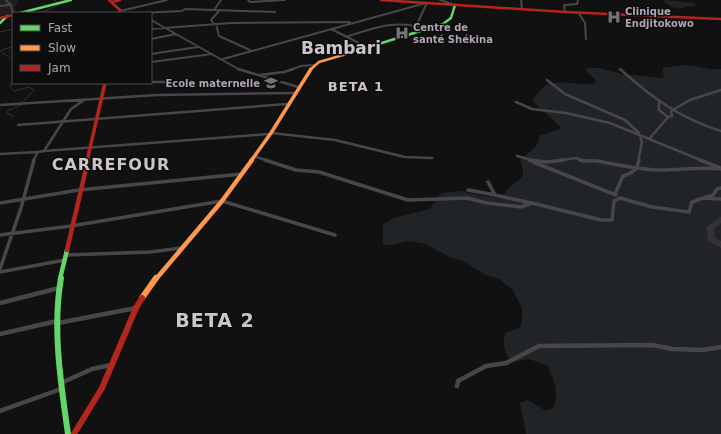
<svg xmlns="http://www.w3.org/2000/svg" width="721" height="434" font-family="'DejaVu Sans',sans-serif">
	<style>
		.built { fill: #201e20 }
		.green { fill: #202427 }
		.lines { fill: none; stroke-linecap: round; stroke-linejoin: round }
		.stream { stroke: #362f3c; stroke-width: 1 }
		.river { fill: #362f3c; fill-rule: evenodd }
		.street-far3 { stroke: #494649; stroke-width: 2 }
		.street-far2 { stroke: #494649; stroke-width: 2.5 }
		.street-far1 { stroke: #494649; stroke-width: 3.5 }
		.street { stroke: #494649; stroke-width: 4.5 }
		.fast-far2 { stroke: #63d668; stroke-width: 2.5 }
		.fast-far1 { stroke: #63d668; stroke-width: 4.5 }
		.fast { stroke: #63d668; stroke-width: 6 }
		.slow-far3 { stroke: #ff974d; stroke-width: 2.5 }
		.slow-far2 { stroke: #ff974d; stroke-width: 3.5 }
		.slow-far1 { stroke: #ff974d; stroke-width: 4.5 }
		.slow { stroke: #ff974d; stroke-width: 6 }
		.jam-far3 { stroke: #b3261e; stroke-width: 2.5 }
		.jam-far2 { stroke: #b3261e; stroke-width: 3.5 }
		.jam-far1 { stroke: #b3261e; stroke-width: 4.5 }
		.jam { stroke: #b3261e; stroke-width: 6 }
		.labels { text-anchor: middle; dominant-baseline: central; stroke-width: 3; stroke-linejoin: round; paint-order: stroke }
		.far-poi-label { font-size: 10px; font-weight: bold; fill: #afa4b2; stroke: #0d0c0d; text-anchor: start }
		.far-district-label { font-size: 13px; font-weight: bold; letter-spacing: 1px; fill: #cdc4ce; stroke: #0d0c0d }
		.district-label { font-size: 16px; font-weight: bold; letter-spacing: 1px; fill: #cdc4ce; stroke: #0d0c0d }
		.far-town-label { font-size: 17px; font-weight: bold; fill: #cdc4ce; stroke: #0d0c0d }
		.near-district-label { font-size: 19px; font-weight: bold; letter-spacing: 1px; fill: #cdc4ce; stroke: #0d0c0d }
	</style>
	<rect width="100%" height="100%" fill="#121112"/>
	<!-- built -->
	<path class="built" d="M 0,0 L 19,0 L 14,8 L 16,12 L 0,16 Z"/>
	<!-- green -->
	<path class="green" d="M 665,0 L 694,3 L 696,6 L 682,7 L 684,9 C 676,8 670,7 664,2 Z
		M 686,65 C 698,65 709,71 721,69 L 721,434 L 526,434 L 520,403 L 528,400 L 546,411 L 554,407 C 559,392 554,379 547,365 L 529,359 L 513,362 C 503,352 503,346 505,333 L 519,328 L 522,322 L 522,308 L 512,289 L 499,279 L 484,274 L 465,262 L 450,257 L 425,244 L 410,241 L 390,245 L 383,244 L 383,225 L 393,218 L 430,209 L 438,196 L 443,193 L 460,191 L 483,196 L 503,198 C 505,194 507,189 510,187 C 524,175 526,179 520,160 C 528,151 539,149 539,136 L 560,129 L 560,126 L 532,101 C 536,96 540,89 545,86 C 559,77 579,88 595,83 L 596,80 L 586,71 L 586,68 L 599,68 L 622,74 L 661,78 L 664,77 L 662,68 Z"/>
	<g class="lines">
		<!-- stream -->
		<path class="stream" d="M 40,13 L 59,5 L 54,0
			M 0,32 L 13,29
			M 1,50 L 13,47
			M 0,51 L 10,58 L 13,58
			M 13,81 L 10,87 L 14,91 L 29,87 L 34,90 L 23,102
			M 12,118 L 13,116 L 7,113 L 7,111 L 21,105"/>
		<!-- river -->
		<path class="river" d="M 719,217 L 721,217 L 721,223 L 714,229 L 715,238 L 721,241 L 721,248 L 708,241 L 706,228 Z"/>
		<!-- street-far3 -->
		<path class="street-far3" d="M 6,0 L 11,5 L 13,14
			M 221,0 L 214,10 L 275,12
			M 248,0 L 250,2 L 285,0
			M 440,0 L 452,4
			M 521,0 L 522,9
			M 0,6 L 10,5
			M 120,11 L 167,0
			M 565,12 L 564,5 L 577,4 L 578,0
			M 578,12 L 585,23 L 586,39
			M 141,13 L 182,11 L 185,9 L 214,10
			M 151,20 L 240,70
			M 214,24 L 211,20 L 220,10
			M 216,24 L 219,36 L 250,50
			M 417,24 L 427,3
			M 151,29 L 231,23 L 350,22
			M 331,29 L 357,42 L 366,49
			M 346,37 C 376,27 396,19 428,29
			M 151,39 L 176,34
			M 151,54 L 198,47
			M 223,59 L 426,3
			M 151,62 L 212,54
			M 290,70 L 301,66 L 314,65"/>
		<!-- street-far2 -->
		<path class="street-far2" d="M 238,69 L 298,87
			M 620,69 C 651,97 681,119 721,131
			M 260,75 L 284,72 L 293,69
			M 547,80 L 565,94 L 625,120 L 639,133 L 642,143 L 638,161
			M 151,82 L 171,82
			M 516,102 L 532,109 L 566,113 L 610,123 L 703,161
			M 659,103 L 659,110 L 668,117
			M 0,105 L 157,95 L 295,93
			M 18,125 L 287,104
			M 271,133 L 335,140 L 405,157 L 432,158
			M 650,138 L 668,117 L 672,116 L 671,111 L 690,100 L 721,90
			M 44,151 L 269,134
			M 0,154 L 38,152
			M 254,156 L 268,161
			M 517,156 L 535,161
			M 33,161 L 38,152 L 44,151 L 71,109 L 84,100
			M 556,161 L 576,158 L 583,161"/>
		<!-- street-far1 -->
		<path class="street-far1" d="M 265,160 L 296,170 L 319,172 L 408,200 L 467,198 L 487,203 L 521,207 L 532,203 L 601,220 L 612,220 L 614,201 L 620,198 L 652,207 L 689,212 L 692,202 L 703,198 L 721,199
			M 529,160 L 546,162 L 564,160
			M 580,160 C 587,162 592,160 598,161 C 617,165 636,169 656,170 C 678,171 699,166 721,169
			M 700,160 L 721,168
			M 533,162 L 616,195
			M 488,182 L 495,195 L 531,203
			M 468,190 L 495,195
			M 615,194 L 623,176 C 633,173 637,170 639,160
			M 706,197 L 713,195 L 717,189 L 721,188
			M 0,203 L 79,190 L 242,174
			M 0,235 L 71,226 L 222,201 L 335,235
			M 66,255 L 150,252 L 182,248
			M 0,269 L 21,208 L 34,160
			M 0,272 L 65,260"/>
		<!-- street -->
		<path class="street" d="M 0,303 L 59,288
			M 58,323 L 136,308
			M 0,334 L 57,321
			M 61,383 L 92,369 L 111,365
			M 457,386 L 458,381 L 486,366 L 506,363 L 539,346 L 652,345 L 672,349 L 703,350 L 721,347
			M 0,411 L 61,389"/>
		<!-- fast-far2 -->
		<path class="fast-far2" d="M 20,13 L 71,0
			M 0,23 L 7,16
			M 343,55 L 443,24 L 451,18 L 455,5"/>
		<!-- fast-far1 -->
		<path class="fast-far1" d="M 60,279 L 67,250"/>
		<!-- fast -->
		<path class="fast" d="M 61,278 C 52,329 61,384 68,434"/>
		<!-- slow-far3 -->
		<path class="slow-far3" d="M 310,70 L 319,62 L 343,55"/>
		<!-- slow-far2 -->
		<path class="slow-far2" d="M 251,161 L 271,133 L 311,69"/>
		<!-- slow-far1 -->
		<path class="slow-far1" d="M 156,279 L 222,201 L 252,160"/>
		<!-- slow -->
		<path class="slow" d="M 142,298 L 156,278"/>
		<!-- jam-far3 -->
		<path class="jam-far3" d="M 109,0 L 120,10 L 119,13
			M 381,0 L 565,12 L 721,19
			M 112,2 L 120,0
			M 0,18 L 13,15"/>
		<!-- jam-far2 -->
		<path class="jam-far2" d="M 87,161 L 105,83"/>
		<!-- jam-far1 -->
		<path class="jam-far1" d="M 67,250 L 88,160"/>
		<!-- jam -->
		<path class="jam" d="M 74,434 L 102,388 L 136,308 L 142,298"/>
	</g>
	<!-- icons -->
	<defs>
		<g id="hospital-bare" transform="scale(1.08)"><path d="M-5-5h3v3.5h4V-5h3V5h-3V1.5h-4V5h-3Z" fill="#78717a" stroke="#0d0c0d" stroke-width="2.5" paint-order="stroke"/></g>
		<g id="school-bare" transform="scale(1.08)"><path d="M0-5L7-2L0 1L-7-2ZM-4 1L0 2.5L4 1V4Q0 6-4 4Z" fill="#78717a" stroke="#0d0c0d" stroke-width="2.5" paint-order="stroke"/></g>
	</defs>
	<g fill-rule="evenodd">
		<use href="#hospital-bare" x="614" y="17"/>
		<use href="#hospital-bare" x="402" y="33"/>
		<use href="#school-bare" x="271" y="83"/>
	</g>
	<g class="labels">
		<!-- far-poi labels -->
		<g class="far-poi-label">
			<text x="625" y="11">Clinique<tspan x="625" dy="12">Endjitokowo</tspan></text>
			<text x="413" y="27">Centre de<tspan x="413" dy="12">santé Shékina</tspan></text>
			<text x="260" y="83" text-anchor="end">Ecole maternelle</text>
		</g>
		<!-- far-district labels -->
		<g class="far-district-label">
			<text x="356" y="86">BETA 1</text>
		</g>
		<!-- district labels -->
		<g class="district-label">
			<text x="111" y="164">CARREFOUR</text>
		</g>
		<!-- far-town labels -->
		<g class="far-town-label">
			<text x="341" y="48">Bambari</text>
		</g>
		<!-- near-district labels -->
		<g class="near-district-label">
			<text x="215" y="320">BETA 2</text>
		</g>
	</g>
	<!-- legend -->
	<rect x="12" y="12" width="140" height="72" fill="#0d0c0d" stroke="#4e494f"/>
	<rect x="20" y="25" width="20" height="6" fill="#63d668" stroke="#4e494f"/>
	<text x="48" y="32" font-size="12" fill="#afa4b2">Fast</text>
	<rect x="20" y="45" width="20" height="6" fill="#ff974d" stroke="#4e494f"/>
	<text x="48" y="52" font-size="12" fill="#afa4b2">Slow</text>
	<rect x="20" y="65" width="20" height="6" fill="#b3261e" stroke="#4e494f"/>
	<text x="48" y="72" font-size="12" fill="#afa4b2">Jam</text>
</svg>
